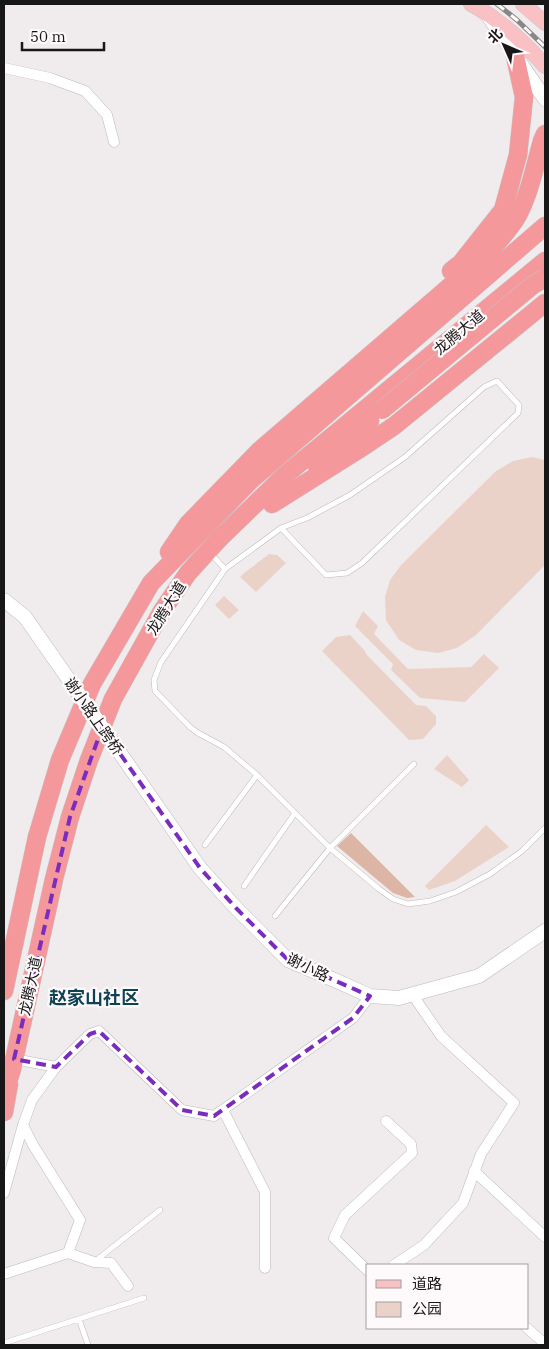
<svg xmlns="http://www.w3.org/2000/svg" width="549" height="1349" font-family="'IBM Plex Serif','Noto Sans SC',serif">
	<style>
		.green { fill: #ebd2c8 }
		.forest { fill: #dcb5a5 }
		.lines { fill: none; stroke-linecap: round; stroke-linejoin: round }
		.lane-casing { stroke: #beb9bb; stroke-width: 6 }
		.street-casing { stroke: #beb9bb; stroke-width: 11 }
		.secondary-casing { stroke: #beb9bb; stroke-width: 15 }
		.primary-casing { stroke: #c8c7c7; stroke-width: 16 }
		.highway-casing { stroke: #c8c7c7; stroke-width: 19 }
		.lane { stroke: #fff; stroke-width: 5 }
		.street { stroke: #fff; stroke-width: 10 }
		.secondary { stroke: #fff; stroke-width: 14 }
		.primary { stroke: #f9c1c4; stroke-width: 15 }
		.highway { stroke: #f5989c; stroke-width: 18 }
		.rail-casing { stroke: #898687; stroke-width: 5 }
		.rail { stroke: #fef9fb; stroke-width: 3; stroke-dasharray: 9; stroke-linecap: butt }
		.secondary-bridge-casing { stroke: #beb9bb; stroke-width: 15; stroke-linecap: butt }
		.highway-bridge-casing { stroke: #c8c7c7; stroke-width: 19; stroke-linecap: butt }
		.secondary-bridge { stroke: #fff; stroke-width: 14 }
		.highway-bridge { stroke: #f5989c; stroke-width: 18 }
		.marked { fill: none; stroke: #7b2cbf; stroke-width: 4; stroke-dasharray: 10 6; stroke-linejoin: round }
		.labels { text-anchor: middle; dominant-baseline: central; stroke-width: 4.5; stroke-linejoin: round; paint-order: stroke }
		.street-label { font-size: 15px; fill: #181717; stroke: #fef9fb }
		.quarter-label { font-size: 18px; font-weight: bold; fill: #0f4354; stroke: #fef9fb }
	</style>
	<rect width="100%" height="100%" fill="#f0eced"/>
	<!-- green -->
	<path class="green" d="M 532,457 L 545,460 L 545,565 L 476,635 L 457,648 L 438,653 L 416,650 L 399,640 L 386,620 L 385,597 L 390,580 L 401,565 L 496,471 L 513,461 Z
		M 269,554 L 277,555 L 286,563 L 256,592 L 240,577 L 244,573 Z
		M 224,596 L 239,610 L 229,619 L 215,605 Z
		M 363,611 L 378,626 L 374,634 L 408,669 L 471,667 L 484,654 L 499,668 L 465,702 L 420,698 L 391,670 L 393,664 L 355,626 Z
		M 350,635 L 365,651 L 366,654 L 416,705 L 426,706 L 436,716 L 436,724 L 423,739 L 409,740 L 322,651 L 336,637 Z
		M 447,755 L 469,780 L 462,787 L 434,769 Z
		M 486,825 L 509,847 L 455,881 L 429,890 L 425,886 Z"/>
	<!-- forest -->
	<path class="forest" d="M 351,833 L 415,897 L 407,898 L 393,893 L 337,846 Z"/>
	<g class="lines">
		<!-- lane casing -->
		<g class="lane-casing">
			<path id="lane" d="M 210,553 L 225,569 L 281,528 L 307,518 L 350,495 L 405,457 L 484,387 L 497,381 L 519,405 L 518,413 L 362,563 L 347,573 L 326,575 L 281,528
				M 225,569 L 161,662 L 154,680 L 155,691 L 190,727 L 198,733 L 224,747 L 257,775 L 330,848 L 379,889 L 393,899 L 408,904 L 430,901 L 456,892 L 490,874 L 522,851 L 545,828
				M 205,845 L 257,775
				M 244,886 L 295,813
				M 275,916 L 330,848 L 414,764
				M 94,1262 L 160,1210
				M 79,1319 L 88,1345
				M 4,1343 L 144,1298"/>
		</g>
		<!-- street casing -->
		<g class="street-casing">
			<path id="street" d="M 4,68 L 50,78 L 85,91 L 107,115 L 114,142
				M 14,1059 L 56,1067
				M 223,1110 L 265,1192 L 265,1268
				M 23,1125 L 33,1145 L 80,1220 L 68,1253 L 94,1262 L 111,1263 L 128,1286
				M 474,1171 L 545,1237
				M 4,1193 L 23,1125 L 32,1100 L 56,1067 L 90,1034 L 99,1031 L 182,1110 L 214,1116 L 353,1018 L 370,996
				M 394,1265 L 424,1245 L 463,1203 L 481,1154 L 514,1103 L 441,1036 L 412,994
				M 368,1271 L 334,1238 L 345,1215 L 412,1153 L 411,1144 L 386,1121
				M 4,1274 L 68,1253
				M 527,1328 L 545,1344"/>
		</g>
		<!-- secondary casing -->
		<g class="secondary-casing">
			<path id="secondary" d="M 489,17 L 545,99
				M 4,600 L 25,617 L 53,657
				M 136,776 L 200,868 L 236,908 L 288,960 L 339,982 L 370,996 L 399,998 L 479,976 L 545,931"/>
		</g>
		<!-- primary casing -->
		<g class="primary-casing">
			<path id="primary" d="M 471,4 C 499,19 524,42 545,66
				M 523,4 L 545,23"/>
		</g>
		<!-- highway casing -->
		<g class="highway-casing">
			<path id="highway" d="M 451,271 L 461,263 L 503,210 L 518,155 L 524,97 L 515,56
				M 317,466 L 370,421
				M 272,504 L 358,450 L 394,426 L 545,303
				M 169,552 L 188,524 L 259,451 L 484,257 C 496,244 509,231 518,215 C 530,192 535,166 542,141 L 545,134
				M 4,991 L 37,837 L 60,760 L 92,684 L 151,583 L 251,480 L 545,226
				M 4,1095 L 12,1069 L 54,879 L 70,817 L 89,760 L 113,699 L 162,611 L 188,573 L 219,539 L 284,476 L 545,261
				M 4,1112 L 9,1084"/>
		</g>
		<!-- lane -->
		<use href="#lane" class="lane"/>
		<!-- street -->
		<use href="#street" class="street"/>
		<!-- secondary -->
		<use href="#secondary" class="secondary"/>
		<!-- primary -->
		<use href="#primary" class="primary"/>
		<!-- highway -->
		<use href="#highway" class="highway"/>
		<!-- rail casing -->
		<g class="rail-casing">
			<path id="rail" d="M 497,4 L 517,20 L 545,47"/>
		</g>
		<!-- rail -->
		<use href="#rail" class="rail"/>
		<!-- secondary-bridge casing -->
		<g class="secondary-bridge-casing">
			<path id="secondary-bridge" d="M 53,657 L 136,776"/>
		</g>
		<!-- highway-bridge casing -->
		<g class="highway-bridge-casing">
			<path id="highway-bridge" d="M 382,410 L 533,285 L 545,278"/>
		</g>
		<!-- secondary-bridge -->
		<use href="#secondary-bridge" class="secondary-bridge"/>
		<!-- highway-bridge -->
		<use href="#highway-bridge" class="highway-bridge"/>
	</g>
	<!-- marked area -->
	<path class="marked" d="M 102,728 L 200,868 L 236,908 L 288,960 L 370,996 L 353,1018 L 214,1116 L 182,1110 L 99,1031 L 90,1034 L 56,1067 L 14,1059 L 70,817 Z"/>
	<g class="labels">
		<!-- street labels -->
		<g class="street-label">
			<text transform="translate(459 332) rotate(-40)">龙腾大道</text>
			<text transform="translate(166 608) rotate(-58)">龙腾大道</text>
			<text transform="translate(94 716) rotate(55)">谢小路上跨桥</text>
			<text transform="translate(308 967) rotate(26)">谢小路</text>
			<text transform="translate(30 986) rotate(-78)">龙腾大道</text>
		</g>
		<!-- quarter labels -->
		<g class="quarter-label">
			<text x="94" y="997">赵家山社区</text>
		</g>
	</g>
	<!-- border -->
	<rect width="549" height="1349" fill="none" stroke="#181717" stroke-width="10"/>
	<!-- legend -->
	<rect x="366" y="1264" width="162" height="65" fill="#fef9fb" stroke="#a29fa0"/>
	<rect x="376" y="1280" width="25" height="8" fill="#f9c1c4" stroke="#a29fa0"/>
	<text x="412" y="1289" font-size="15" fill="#181717">道路</text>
	<rect x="376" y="1302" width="25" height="15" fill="#ebd2c8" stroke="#a29fa0"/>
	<text x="412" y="1314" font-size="15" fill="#181717">公园</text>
	<!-- north arrow -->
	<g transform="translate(504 45) rotate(315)" stroke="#fef9fb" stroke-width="4" paint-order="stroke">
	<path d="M0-4L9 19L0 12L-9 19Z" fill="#181717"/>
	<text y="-8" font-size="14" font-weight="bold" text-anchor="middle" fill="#181717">北</text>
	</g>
	<!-- scale -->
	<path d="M22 42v8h82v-8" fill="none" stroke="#181717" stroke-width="2.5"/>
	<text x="30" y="42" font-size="15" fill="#181717" stroke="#fef9fb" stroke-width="4" paint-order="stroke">50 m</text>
</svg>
